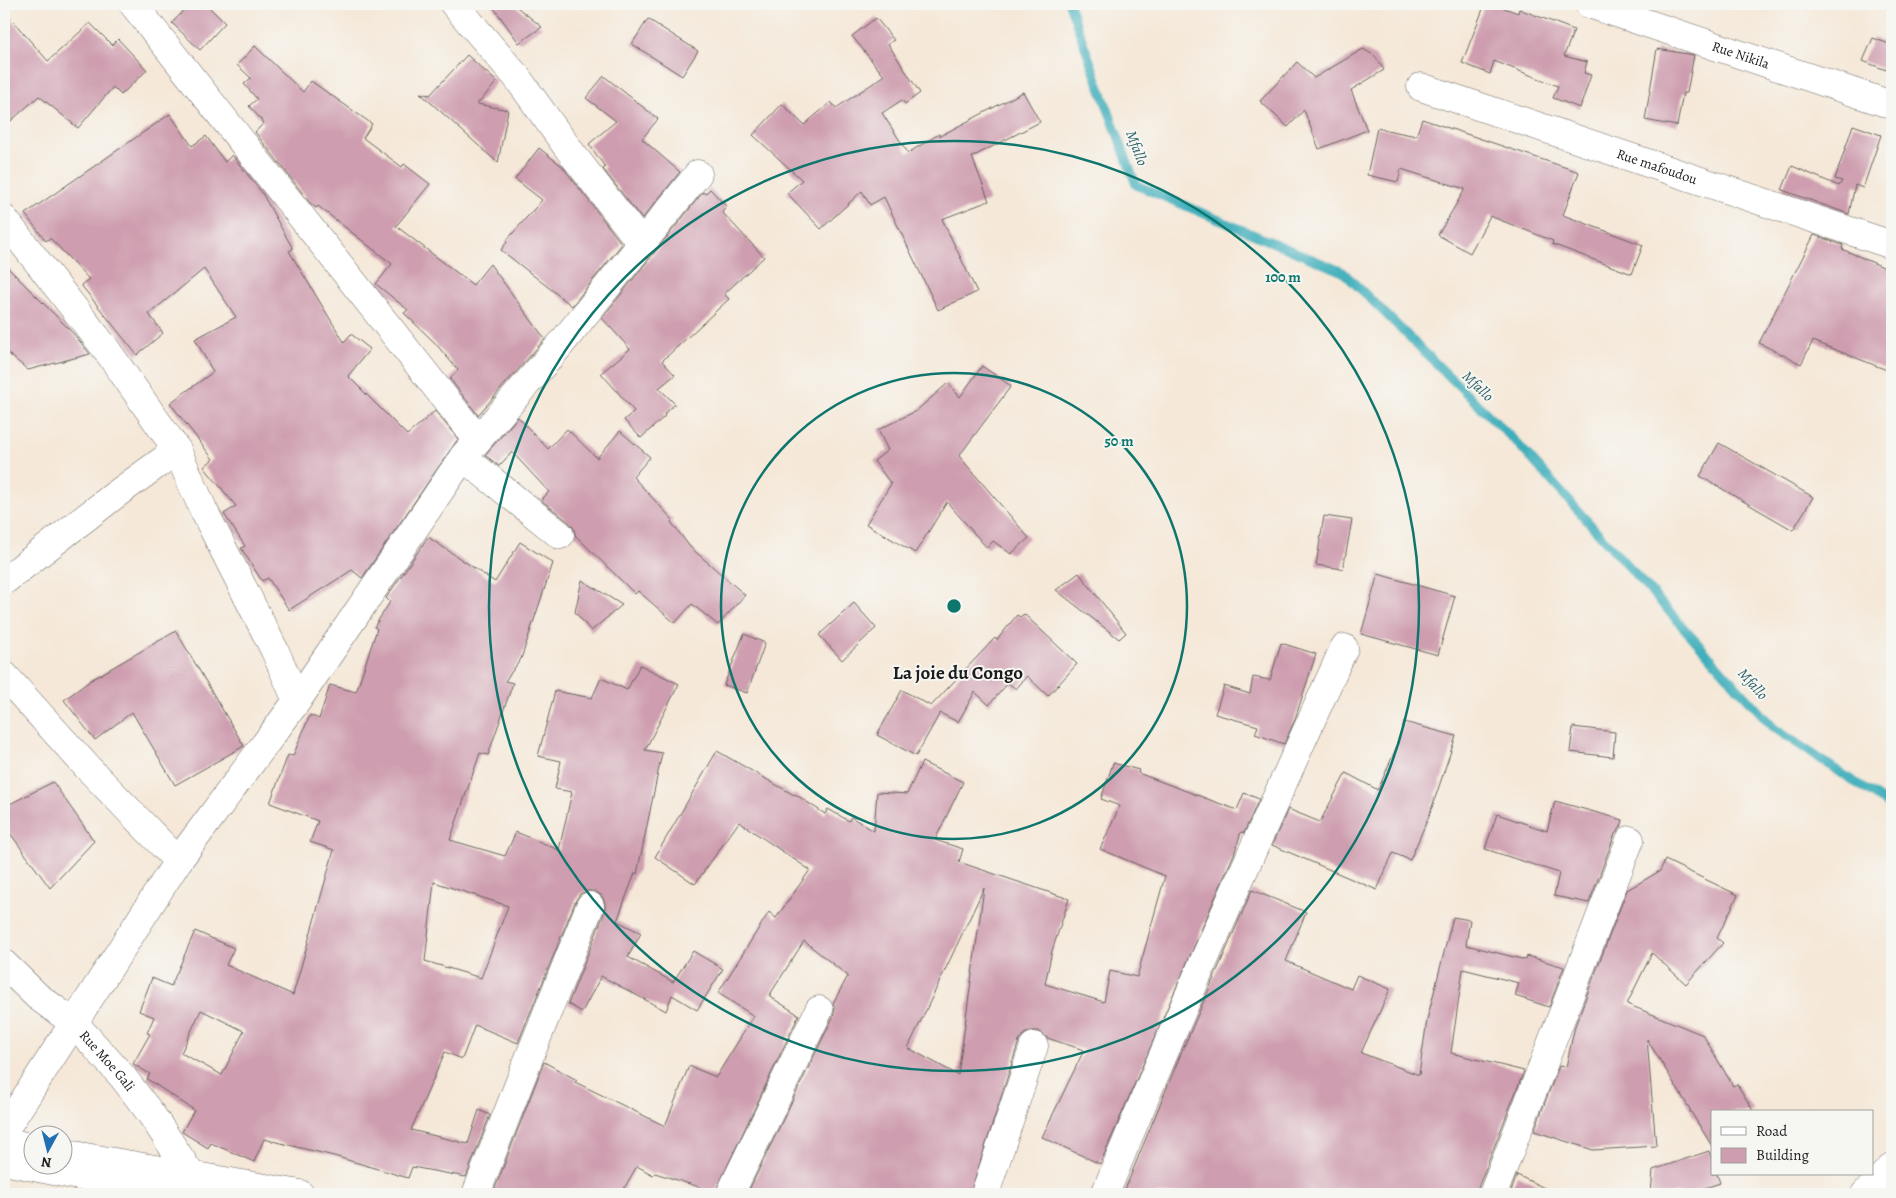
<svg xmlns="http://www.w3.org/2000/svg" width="1896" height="1198" font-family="Alegreya,serif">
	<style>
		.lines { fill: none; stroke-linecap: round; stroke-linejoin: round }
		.stream { stroke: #3fafbb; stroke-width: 9 }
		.building { fill: #ce9daf; fill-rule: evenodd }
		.minor-casing { stroke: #68635e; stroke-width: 29 }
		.tertiary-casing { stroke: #68635e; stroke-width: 29 }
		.minor { stroke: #fff; stroke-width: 28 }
		.tertiary { stroke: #fff; stroke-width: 28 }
		.ring { fill: none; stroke: #0f766e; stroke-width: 2.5 }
		.labels { text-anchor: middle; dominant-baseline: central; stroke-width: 4; stroke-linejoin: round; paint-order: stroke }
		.street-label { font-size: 14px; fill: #1c1c1c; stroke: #f6f6f2 }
		.water-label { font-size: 15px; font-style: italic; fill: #2c5e64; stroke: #f6f6f2 }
		.district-label { font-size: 19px; font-weight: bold; fill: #1c1c1c; stroke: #f6f6f2 }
		.centre { fill: #0f766e; stroke: #f6f6f2; stroke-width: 2.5 }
		.ring-label { font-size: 15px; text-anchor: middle; font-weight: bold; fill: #0f766e; stroke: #f6f6f2; stroke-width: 4; stroke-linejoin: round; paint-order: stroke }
	</style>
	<rect width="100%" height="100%" fill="#f6f6f2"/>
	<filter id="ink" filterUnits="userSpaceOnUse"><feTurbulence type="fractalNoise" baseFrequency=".02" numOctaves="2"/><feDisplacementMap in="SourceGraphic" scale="10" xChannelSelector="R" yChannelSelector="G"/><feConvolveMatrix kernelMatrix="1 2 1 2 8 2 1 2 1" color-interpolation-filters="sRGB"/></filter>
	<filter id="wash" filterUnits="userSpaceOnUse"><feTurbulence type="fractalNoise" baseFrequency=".0096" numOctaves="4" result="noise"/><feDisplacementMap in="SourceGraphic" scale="20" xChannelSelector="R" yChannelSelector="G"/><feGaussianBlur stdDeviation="1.12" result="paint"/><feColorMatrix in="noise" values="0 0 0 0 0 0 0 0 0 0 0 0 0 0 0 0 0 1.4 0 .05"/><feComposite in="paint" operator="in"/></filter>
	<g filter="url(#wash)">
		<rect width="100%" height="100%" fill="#f5e8d8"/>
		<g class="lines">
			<!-- stream -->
			<path class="stream" d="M 1069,4 L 1136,185 L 1343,272 L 1518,444 L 1774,728 L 1892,807"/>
		</g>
		<g id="blocks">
			<!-- building -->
			<path class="building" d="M 190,4 L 206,4 L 225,23 L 200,50 L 172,23 Z
				M 491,4 L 513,4 L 542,27 L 519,43 Z
				M 1485,4 L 1493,4 L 1518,13 L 1519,9 L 1574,30 L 1564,56 L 1587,62 L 1584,73 L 1591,75 L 1580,108 L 1553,98 L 1558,86 L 1494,61 L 1490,74 L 1462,63 Z
				M 4,11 L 48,61 L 90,23 L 112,45 L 118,39 L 147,70 L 121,95 L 113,87 L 78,128 L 39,96 L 4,127 Z
				M 876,18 L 894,40 L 888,44 L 920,93 L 905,104 L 902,100 L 882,113 L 908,153 L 939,134 L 940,136 L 1023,92 L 1040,122 L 972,157 L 989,201 L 942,219 L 977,292 L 938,310 L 884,197 L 870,205 L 862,191 L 821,229 L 787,193 L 802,180 L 753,135 L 782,104 L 804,125 L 831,102 L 836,108 L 884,76 L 852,36 Z
				M 648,19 L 698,51 L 682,76 L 632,44 Z
				M 1873,38 L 1892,45 L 1892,54 L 1886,70 L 1863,61 Z
				M 255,46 L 303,92 L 311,81 L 372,124 L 363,138 L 402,167 L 404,164 L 430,184 L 396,226 L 473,285 L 490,264 L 545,339 L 478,415 L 450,379 L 458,370 L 435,343 L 404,313 L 408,310 L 376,284 L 392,264 L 318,206 L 316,208 L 311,204 L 255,132 L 264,123 L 249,106 L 257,99 L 244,84 L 251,78 L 237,65 Z
				M 1363,49 L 1375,56 L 1384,70 L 1351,90 L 1367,130 L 1319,149 L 1304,110 L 1288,127 L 1260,101 L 1297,62 L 1314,78 Z
				M 1657,49 L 1694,55 L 1687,93 L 1683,93 L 1677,126 L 1645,120 Z
				M 467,55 L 497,82 L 477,104 L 508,110 L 498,163 L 420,93 L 430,95 Z
				M 604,76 L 658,119 L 642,139 L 680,172 L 642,219 L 603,169 L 605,167 L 589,144 L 616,121 L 586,98 Z
				M 170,114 L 192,146 L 206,136 L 225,162 L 232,155 L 262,193 L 293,249 L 289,251 L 344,342 L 351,334 L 370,349 L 348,376 L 407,435 L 435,411 L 458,439 L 362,578 L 352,570 L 289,610 L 268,578 L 262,581 L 241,548 L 245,546 L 224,514 L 236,506 L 204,467 L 213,459 L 170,403 L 213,372 L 195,339 L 236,317 L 204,269 L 149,314 L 163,333 L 137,355 L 81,285 L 89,279 L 50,238 L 46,241 L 25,214 Z
				M 1422,119 L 1579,172 L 1563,215 L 1643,245 L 1632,274 L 1552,244 L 1553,241 L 1490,216 L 1470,253 L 1438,235 L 1465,189 L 1401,169 L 1398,182 L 1367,175 L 1377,128 L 1416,136 Z
				M 1853,125 L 1881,135 L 1863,188 L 1855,185 L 1849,214 L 1782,190 L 1792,166 L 1839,186 L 1842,181 L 1835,179 Z
				M 539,148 L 562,166 L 622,244 L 572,306 L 501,250 L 507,242 L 506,241 L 542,200 L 515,179 Z
				M 710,189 L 727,207 L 722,212 L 764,257 L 724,294 L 729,299 L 662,361 L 675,375 L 659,388 L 675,404 L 664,414 L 665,416 L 641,438 L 624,420 L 634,411 L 601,373 L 630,349 L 602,318 L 703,192 L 705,194 Z
				M 1814,235 L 1843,245 L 1842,249 L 1892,271 L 1892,372 L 1813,341 L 1801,364 L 1759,343 Z
				M 4,264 L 73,333 L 90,354 L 28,370 L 4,350 Z
				M 982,366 L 1011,386 L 959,456 L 1029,538 L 1011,554 L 993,541 L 987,548 L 947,502 L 915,553 L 866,524 L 891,484 L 874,461 L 888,450 L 878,430 L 916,411 L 948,383 L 960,397 Z
				M 518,417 L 548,449 L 567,429 L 597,458 L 620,431 L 650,457 L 633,477 L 673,520 L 671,522 L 690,547 L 745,595 L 718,625 L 692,604 L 675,623 L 638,591 L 635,594 L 575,535 L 574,529 L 570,523 L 541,500 L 549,492 L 512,452 L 499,466 L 485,455 Z
				M 1719,443 L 1813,497 L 1793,530 L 1700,476 Z
				M 1324,516 L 1352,520 L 1343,569 L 1316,565 Z
				M 428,537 L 495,582 L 520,542 L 553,563 L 521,659 L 505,681 L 513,683 L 488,755 L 480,753 L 450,840 L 505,856 L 516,832 L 559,850 L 572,792 L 555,789 L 561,761 L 538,756 L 555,691 L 592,698 L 601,678 L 627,690 L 640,665 L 679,684 L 645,750 L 662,753 L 637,874 L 635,873 L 617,921 L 641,933 L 628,957 L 673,982 L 693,951 L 723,969 L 697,1010 L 672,995 L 666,1011 L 601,976 L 582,1012 L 568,1004 L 605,911 L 605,903 L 602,896 L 595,891 L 587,891 L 580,894 L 576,900 L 518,1043 L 475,1025 L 462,1059 L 445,1052 L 411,1130 L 468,1144 L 479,1110 L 490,1115 L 466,1177 L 412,1167 L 408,1178 L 334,1156 L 264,1139 L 254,1162 L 211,1143 L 208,1148 L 182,1132 L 194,1110 L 147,1079 L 150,1074 L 133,1064 L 150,1034 L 147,1033 L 154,1017 L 139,1011 L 152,978 L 171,986 L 195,931 L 234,948 L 226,965 L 293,995 L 334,850 L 310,842 L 318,821 L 270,803 L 288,755 L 293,756 L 310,715 L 319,719 L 330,685 L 356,692 L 377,629 L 374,627 L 390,602 L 386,598 ZM 434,882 L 508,906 L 481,978 L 425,961 ZM 201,1010 L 244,1031 L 222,1075 L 181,1053 Z
				M 1079,573 L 1126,633 L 1119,639 L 1056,590 Z
				M 1378,574 L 1455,596 L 1438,655 L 1361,634 Z
				M 582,580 L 622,605 L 591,631 L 575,612 Z
				M 854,603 L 876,628 L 842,660 L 819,635 Z
				M 1024,614 L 1077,664 L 1048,696 L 1027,676 L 1016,689 L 1008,683 L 989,705 L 975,692 L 958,722 L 940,713 L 916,756 L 877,735 L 902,690 L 931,706 L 995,638 L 997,640 L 1017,615 L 1020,617 Z
				M 176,631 L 244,746 L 175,785 L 132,712 L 95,740 L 64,700 L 91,680 Z
				M 744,634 L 765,643 L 747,693 L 724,685 Z
				M 1281,643 L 1316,654 L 1294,722 L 1284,744 L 1255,734 L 1258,726 L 1215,714 L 1224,686 L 1250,694 L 1253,677 L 1270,680 Z
				M 1404,722 L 1456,736 L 1429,816 L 1410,860 L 1393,853 L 1377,890 L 1272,845 L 1288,809 L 1320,822 L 1346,773 L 1378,790 L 1397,746 Z
				M 1573,727 L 1615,732 L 1613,757 L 1570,752 Z
				M 717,751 L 794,795 L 795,794 L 825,814 L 828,809 L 849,821 L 851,817 L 874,831 L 877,792 L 907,794 L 922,762 L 963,782 L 935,840 L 963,849 L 959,862 L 1069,899 L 1052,951 L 1045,984 L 1104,1002 L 1110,971 L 1137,977 L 1165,876 L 1100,849 L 1120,806 L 1101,799 L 1113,763 L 1139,770 L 1138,773 L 1237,810 L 1244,793 L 1259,799 L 1244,833 L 1241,832 L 1234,854 L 1100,1164 L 1042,1137 L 1084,1050 L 1047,1038 L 1039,1031 L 1031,1031 L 1024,1034 L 1019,1041 L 970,1194 L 747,1194 L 833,1017 L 835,1009 L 833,1003 L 848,976 L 804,941 L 769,996 L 799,1015 L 715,1192 L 655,1173 L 653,1175 L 637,1166 L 621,1194 L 502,1194 L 494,1191 L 544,1062 L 577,1080 L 575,1082 L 665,1126 L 689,1066 L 716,1077 L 754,1016 L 718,993 L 769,912 L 776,918 L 810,870 L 739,822 L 695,884 L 655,857 ZM 984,888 L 958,1075 L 908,1048 Z
				M 53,782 L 94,841 L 50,888 L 4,825 L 4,807 Z
				M 1555,801 L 1623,820 L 1621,827 L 1615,834 L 1589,903 L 1554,896 L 1559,873 L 1485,849 L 1497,814 L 1547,831 Z
				M 1665,860 L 1738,895 L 1717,938 L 1723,943 L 1686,984 L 1652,953 L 1627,1004 L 1703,1035 L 1733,1086 L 1737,1084 L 1754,1112 L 1712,1112 L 1712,1146 L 1691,1112 L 1689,1112 L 1691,1111 L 1647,1039 L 1656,1146 L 1593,1150 L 1534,1131 L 1559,1066 L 1566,1067 L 1575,1026 L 1627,890 L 1660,871 Z
				M 1252,890 L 1306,912 L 1286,961 L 1351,989 L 1357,975 L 1390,989 L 1361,1053 L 1419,1075 L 1427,1020 L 1453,917 L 1470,920 L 1466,945 L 1526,960 L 1527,956 L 1564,967 L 1549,1007 L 1515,996 L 1519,983 L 1463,969 L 1451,1053 L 1524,1071 L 1478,1188 L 1478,1194 L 1123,1194 L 1177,1063 Z
				M 1709,1151 L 1712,1161 L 1712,1174 L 1717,1174 L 1720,1183 L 1687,1194 L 1651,1194 L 1653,1170 Z
				M 1517,1175 L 1557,1194 L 1510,1194 Z"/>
		</g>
	</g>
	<g filter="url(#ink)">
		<use href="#blocks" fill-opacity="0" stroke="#68635e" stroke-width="1"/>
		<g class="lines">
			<!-- minor casing -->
			<g class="minor-casing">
				<g id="minor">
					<path d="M 133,4 L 478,440"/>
					<path d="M 454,4 L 516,76 L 570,151 L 641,243"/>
					<path id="s1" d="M 1589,4 L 1892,105"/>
					<path id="s2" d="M 1421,87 L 1892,245"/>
					<path d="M 4,219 L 106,349 L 177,450 L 203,509 L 275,651 L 297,701"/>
					<path d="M 463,457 L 560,535"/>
					<path d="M 4,581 L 115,495 L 177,450"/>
					<path d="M 4,675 L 88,768 L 178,861"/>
					<path id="s3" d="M 4,964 L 37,996 L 74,1023 L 122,1076 L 151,1114 L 192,1176 L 191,1194"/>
					<path d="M 4,1131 L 178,861 L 297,701 L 463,457 L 561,344 L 698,174"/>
					<path d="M 476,1194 L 527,1063 L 590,906"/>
					<path d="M 730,1194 L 819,1010"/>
					<path d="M 985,1194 L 1034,1046"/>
					<path d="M 1105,1194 C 1180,1010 1262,829 1344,648"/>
					<path d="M 1493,1194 L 1630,840"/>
					<path d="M 1865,1194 L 1892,1167"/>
				</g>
			</g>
			<!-- tertiary casing -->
			<g class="tertiary-casing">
				<path id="tertiary" d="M 4,1142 L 32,1147
					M 62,1153 L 300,1194
					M 4,1161 L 168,1194"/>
			</g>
			<!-- minor -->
			<use href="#minor" class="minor"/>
			<!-- tertiary -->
			<use href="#tertiary" class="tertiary"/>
		</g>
	</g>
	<!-- distance rings -->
	<g class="ring">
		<circle cx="954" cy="606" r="233"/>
		<circle cx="954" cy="606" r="465"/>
	</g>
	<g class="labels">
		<!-- street labels -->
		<g class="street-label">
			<text stroke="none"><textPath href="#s1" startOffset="160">Rue Nikila</textPath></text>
			<text stroke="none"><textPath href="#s2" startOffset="249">Rue mafoudou</textPath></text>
			<text stroke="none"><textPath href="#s3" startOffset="142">Rue Moe Gali</textPath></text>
		</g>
		<!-- water labels -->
		<g class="water-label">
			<text transform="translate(1137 148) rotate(70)">Mfallo</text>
			<text transform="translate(1478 386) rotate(44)">Mfallo</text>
			<text transform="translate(1753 684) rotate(48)">Mfallo</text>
		</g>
		<!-- district labels -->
		<g class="district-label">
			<text x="958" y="673">La joie du Congo</text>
		</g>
	</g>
	<circle cx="954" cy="606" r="8" class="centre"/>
	<g class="ring-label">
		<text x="1283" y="282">100 m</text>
		<text x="1119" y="446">50 m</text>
	</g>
	<!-- margin -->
	<rect width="1896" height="1198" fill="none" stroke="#f6f6f2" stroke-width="20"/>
	<!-- legend -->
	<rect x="1711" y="1110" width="162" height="65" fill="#f6f6f2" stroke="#9f9f9c"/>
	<rect x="1721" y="1127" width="25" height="8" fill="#ffffff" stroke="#9f9f9c"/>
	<text x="1756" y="1136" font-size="15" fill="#1c1c1c">Road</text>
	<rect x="1721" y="1148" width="25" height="15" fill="#ce9daf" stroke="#9f9f9c"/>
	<text x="1756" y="1160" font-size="15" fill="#1c1c1c">Building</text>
	<!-- north arrow -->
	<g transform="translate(48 1150) rotate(187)"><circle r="24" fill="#f6f6f2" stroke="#9f9f9c"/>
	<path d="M0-4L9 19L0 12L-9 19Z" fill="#1f6fb2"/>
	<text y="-8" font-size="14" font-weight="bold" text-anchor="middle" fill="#1c1c1c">N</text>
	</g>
</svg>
